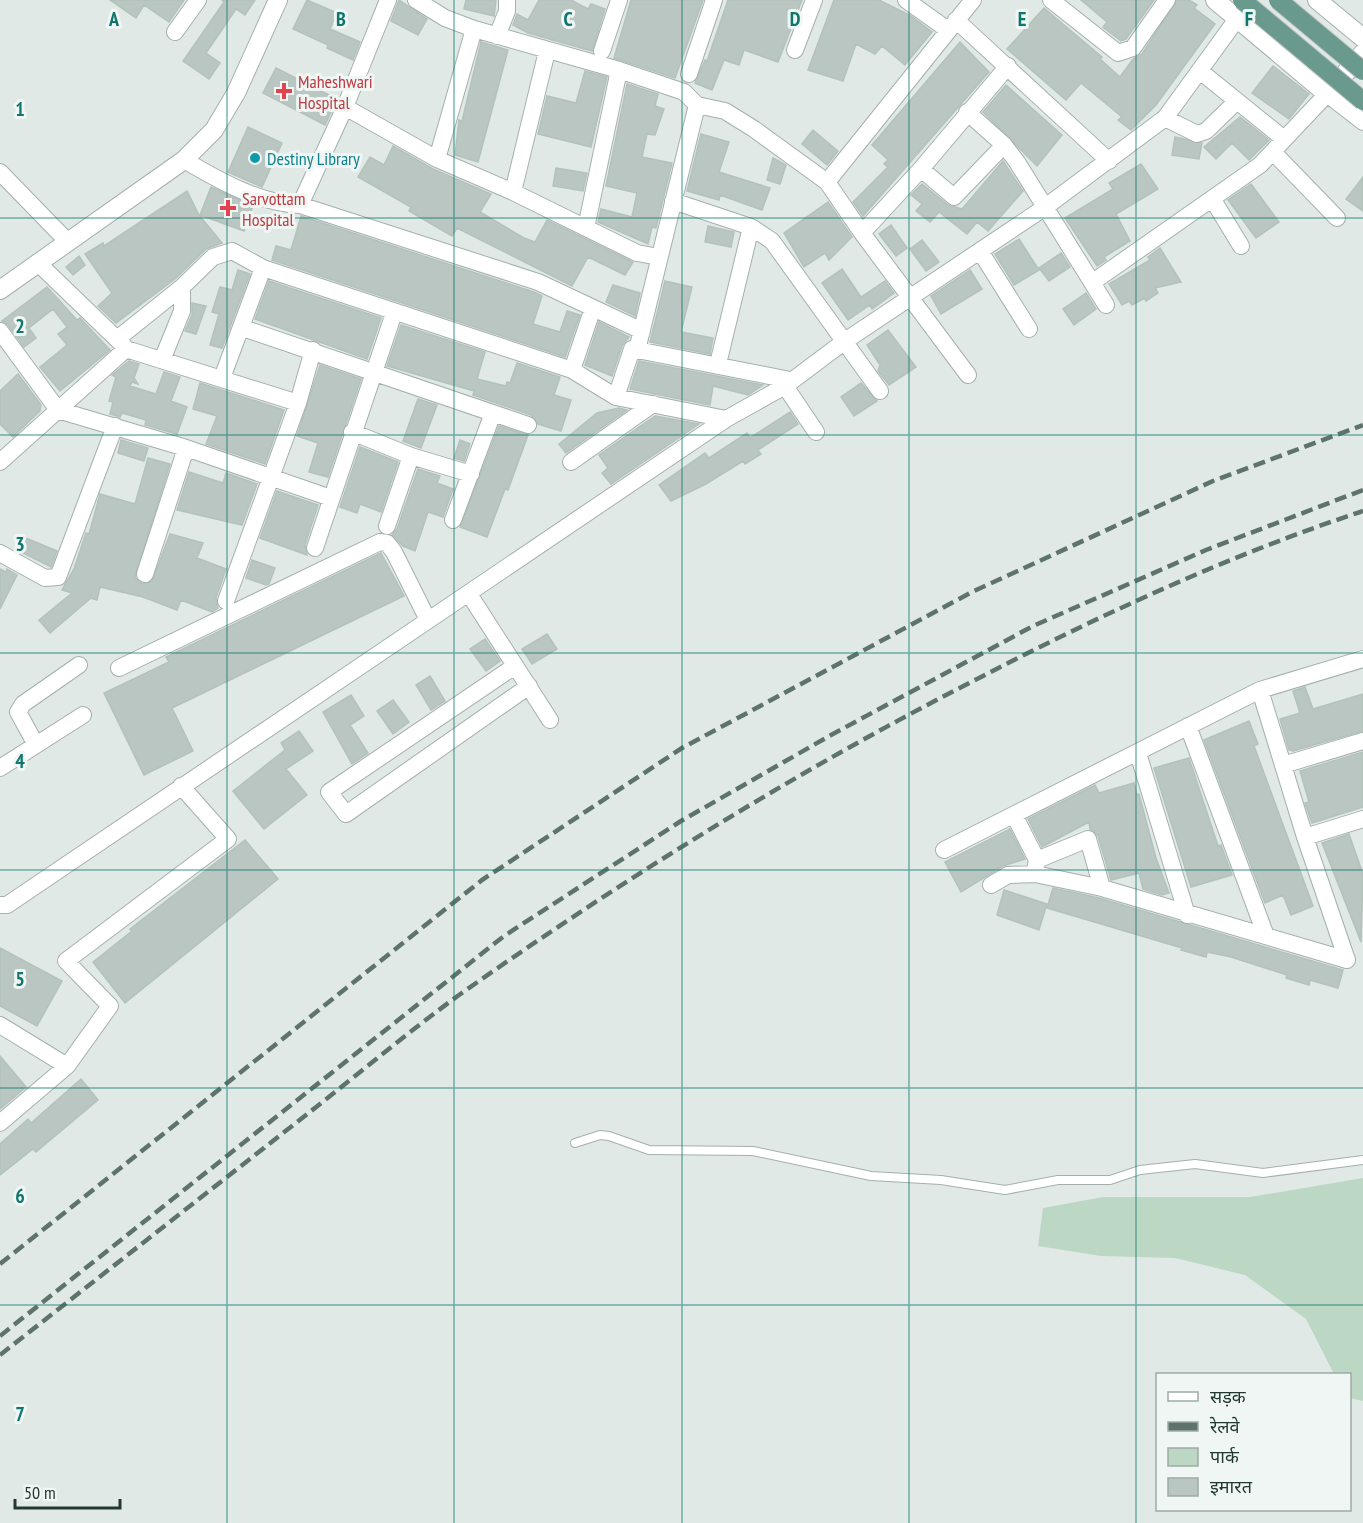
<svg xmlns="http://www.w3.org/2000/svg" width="1363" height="1523" font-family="'PT Sans Narrow','Noto Sans Devanagari',sans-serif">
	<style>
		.green { fill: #bcd8c4 }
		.building { fill: #b9c6c1; stroke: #b4c2bc; stroke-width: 1.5 }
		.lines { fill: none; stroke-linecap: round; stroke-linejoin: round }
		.service-casing { stroke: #a4b0ac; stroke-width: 10 }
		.minor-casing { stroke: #a4b0ac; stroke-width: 18 }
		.tertiary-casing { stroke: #a4b0ac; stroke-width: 20 }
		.service { stroke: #fff; stroke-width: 8 }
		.minor { stroke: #fff; stroke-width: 16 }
		.tertiary { stroke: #fff; stroke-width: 18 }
		.rail { stroke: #5e736e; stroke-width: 4.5; stroke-dasharray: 12 6; stroke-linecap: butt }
		.primary-bridge-casing { stroke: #bdc3c2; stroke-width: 20; stroke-linecap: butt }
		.primary-bridge { stroke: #6a998e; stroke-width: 18 }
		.grid { fill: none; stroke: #0f766e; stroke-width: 1.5; stroke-opacity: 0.55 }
		.health-dot { fill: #e0444e; stroke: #f0f6f3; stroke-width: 2 }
		.culture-dot { fill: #0f9aa8; stroke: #f0f6f3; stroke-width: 2 }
		.labels { text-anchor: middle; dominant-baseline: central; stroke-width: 6; stroke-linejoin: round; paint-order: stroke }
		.health-label { font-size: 18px; fill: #be3a42; stroke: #f0f6f3; text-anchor: start }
		.culture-label { font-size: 18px; fill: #0d838f; stroke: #f0f6f3; text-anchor: start }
		.grid-label { font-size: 20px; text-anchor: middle; font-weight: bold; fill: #0f766e; stroke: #f0f6f3; stroke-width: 6; stroke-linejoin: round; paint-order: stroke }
	</style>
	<rect width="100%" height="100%" fill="#e0e9e5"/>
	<!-- green -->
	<path class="green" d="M 1363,1178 L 1363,1401 L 1350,1398 L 1350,1374 L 1334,1374 L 1306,1319 L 1245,1275 L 1175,1258 L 1101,1256 L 1038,1246 L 1043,1208 L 1103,1197 L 1250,1197 Z"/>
	<!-- building -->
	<path class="building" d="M 110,0 L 184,0 L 169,22 L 144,5 L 136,18 Z
		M 222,0 L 255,0 L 245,15 L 236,9 L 206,53 L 220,63 L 209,79 L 183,61 L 224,2 Z
		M 307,0 L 337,13 L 330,29 L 360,42 L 353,60 L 327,48 L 328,45 L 293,29 Z
		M 399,0 L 427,19 L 418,35 L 391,21 Z
		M 466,0 L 496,0 L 494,16 L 464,9 Z
		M 539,0 L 571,0 L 588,9 L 591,4 L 605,9 L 592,51 L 528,33 L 513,25 L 517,14 L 528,20 Z
		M 631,0 L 703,0 L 675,78 L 614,58 Z
		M 728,0 L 802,0 L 778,62 L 744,50 L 739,65 L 724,60 L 712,90 L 695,83 L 705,60 L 707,61 Z
		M 834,0 L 879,0 L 911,16 L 932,32 L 905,65 L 882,46 L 875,54 L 856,44 L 843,81 L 808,70 Z
		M 1081,0 L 1154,0 L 1126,39 L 1121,41 L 1103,27 L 1107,22 Z
		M 1177,0 L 1189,0 L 1197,5 L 1194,8 L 1215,24 L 1156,105 L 1131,130 L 1118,120 L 1122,117 L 1081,83 L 1066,100 L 1007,49 L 1044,8 L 1102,57 L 1100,59 L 1120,77 L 1133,59 L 1142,54 Z
		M 481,42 L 508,50 L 478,162 L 455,155 L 459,120 L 462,121 Z
		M 960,42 L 989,72 L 863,216 L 853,202 L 888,167 L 884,164 L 888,160 L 872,145 Z
		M 1273,66 L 1309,94 L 1289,119 L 1252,93 Z
		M 276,68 L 337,99 L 325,125 L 263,93 Z
		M 585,71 L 607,77 L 591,147 L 538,134 L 547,96 L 576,103 Z
		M 627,84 L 658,94 L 655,106 L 664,109 L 655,135 L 647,134 L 642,157 L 672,163 L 656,228 L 652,227 L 648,244 L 598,222 L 601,209 L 632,217 L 637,193 L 606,186 Z
		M 1006,85 L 1062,135 L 1037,166 L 983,112 Z
		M 1240,117 L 1269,140 L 1249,160 L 1232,143 L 1216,159 L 1204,147 Z
		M 248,127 L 282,143 L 262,187 L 228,172 Z
		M 813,130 L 838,151 L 827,165 L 802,144 Z
		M 701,134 L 729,142 L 719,172 L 770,188 L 762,210 L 720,195 L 719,200 L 687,191 Z
		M 1175,137 L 1202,143 L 1199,159 L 1172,155 Z
		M 393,146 L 433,169 L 491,194 L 480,212 L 524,238 L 535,242 L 547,220 L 633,262 L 625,275 L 588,257 L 572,286 L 457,228 L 452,236 L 409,211 L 411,207 L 358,177 L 370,157 L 384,165 Z
		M 773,158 L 786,165 L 780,184 L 767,180 Z
		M 1003,161 L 1023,191 L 988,231 L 977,222 L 967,234 L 939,212 L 930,222 L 916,211 L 922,204 L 911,195 L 922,184 L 948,205 L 962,209 Z
		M 1141,164 L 1158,189 L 1116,214 L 1130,241 L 1104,257 L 1106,260 L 1097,266 L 1065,218 L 1113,189 L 1109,183 Z
		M 556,168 L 587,173 L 583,191 L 553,186 Z
		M 1363,177 L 1363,211 L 1346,199 Z
		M 1251,184 L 1279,222 L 1256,238 L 1228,200 Z
		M 211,187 L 253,206 L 244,231 L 200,215 Z
		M 187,191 L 199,215 L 222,243 L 206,249 L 175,279 L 116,323 L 98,306 L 112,293 L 85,254 L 103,243 L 104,246 Z
		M 828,202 L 852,237 L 829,260 L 825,253 L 804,267 L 784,233 Z
		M 301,216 L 534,292 L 542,296 L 533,324 L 560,332 L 567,311 L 580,315 L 565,357 L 272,260 L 276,246 L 291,250 Z
		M 891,225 L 907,248 L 896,256 L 879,234 Z
		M 708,226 L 734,232 L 731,247 L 705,242 Z
		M 1019,239 L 1039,270 L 1014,285 L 995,254 Z
		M 922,240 L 939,262 L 926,271 L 910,249 Z
		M 1160,248 L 1181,282 L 1155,288 L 1158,293 L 1146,301 L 1145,298 L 1132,305 L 1129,301 L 1122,305 L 1109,284 L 1150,260 L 1148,257 Z
		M 1061,253 L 1070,267 L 1049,281 L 1039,268 Z
		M 79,256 L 85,265 L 73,275 L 66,267 Z
		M 842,269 L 861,297 L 885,281 L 894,293 L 872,309 L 870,305 L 848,320 L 822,283 Z
		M 238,270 L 250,274 L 222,348 L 210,345 L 219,314 L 212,312 L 220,287 L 232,290 Z
		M 970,270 L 982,289 L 941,314 L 931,296 Z
		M 269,281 L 381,318 L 367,359 L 255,319 Z
		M 665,281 L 692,287 L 681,332 L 713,338 L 710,354 L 650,342 Z
		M 613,285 L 640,293 L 635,316 L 606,302 Z
		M 47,287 L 77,320 L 80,318 L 110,350 L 60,391 L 40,367 L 67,345 L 58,334 L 67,327 L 53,309 L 29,328 L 36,338 L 24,347 L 8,325 L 2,321 Z
		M 1086,293 L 1096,309 L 1074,325 L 1063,309 Z
		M 192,303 L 206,306 L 196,334 L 185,331 L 192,315 Z
		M 599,322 L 629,337 L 622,346 L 612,376 L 585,365 Z
		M 401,325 L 485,352 L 477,379 L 506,386 L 507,382 L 510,383 L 517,363 L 560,377 L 554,395 L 571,400 L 561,431 L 538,424 L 531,415 L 473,395 L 474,391 L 387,366 Z
		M 888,330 L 916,367 L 889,385 L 878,371 L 880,365 L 867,345 Z
		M 129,361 L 139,364 L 134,378 L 138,384 L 132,382 L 130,386 L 156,394 L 164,372 L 180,377 L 171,401 L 187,407 L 177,434 L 145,425 L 146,420 L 122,413 L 120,417 L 110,414 L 113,402 L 109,401 L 116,377 L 112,375 Z
		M 639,361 L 763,385 L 748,395 L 713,386 L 710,405 L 630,389 Z
		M 320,365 L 361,379 L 328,477 L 309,472 L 318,443 L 297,436 Z
		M 18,374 L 41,405 L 40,411 L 13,437 L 0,424 L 0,391 Z
		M 200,383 L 284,410 L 265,464 L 206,444 L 217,416 L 193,409 Z
		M 861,383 L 877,401 L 854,416 L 841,397 Z
		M 418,399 L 437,405 L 421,448 L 403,441 Z
		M 619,408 L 627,410 L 566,453 L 559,444 L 597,413 Z
		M 790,412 L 798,424 L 758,450 L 761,454 L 745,464 L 743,461 L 706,484 L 671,501 L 659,485 L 705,453 L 709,458 L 747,433 L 750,438 Z
		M 655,416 L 699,424 L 611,484 L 602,473 L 608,468 L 599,455 Z
		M 499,426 L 528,435 L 508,490 L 505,489 L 487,537 L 460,527 Z
		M 121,440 L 148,448 L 144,461 L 118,453 Z
		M 460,440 L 470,444 L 464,461 L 454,458 Z
		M 360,447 L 398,462 L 381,512 L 360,504 L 357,513 L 340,507 Z
		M 148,458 L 170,464 L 135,577 L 142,584 L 152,581 L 170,534 L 203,543 L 197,558 L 226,569 L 216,598 L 218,608 L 212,612 L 181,600 L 177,610 L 143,597 L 100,587 L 97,600 L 91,598 L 50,633 L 39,620 L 72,593 L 62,590 L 64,586 L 74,569 L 86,533 L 89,534 L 100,494 L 135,504 Z
		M 418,469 L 440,476 L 437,483 L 453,489 L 443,517 L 428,512 L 415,551 L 403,546 L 392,535 L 397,529 Z
		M 189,472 L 223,483 L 226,473 L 257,484 L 242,525 L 177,510 Z
		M 277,491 L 318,505 L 305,545 L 307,555 L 260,538 Z
		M 21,536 L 57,551 L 51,567 L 15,549 Z
		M 381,553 L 404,596 L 172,708 L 193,751 L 144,775 L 104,693 L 169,662 L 166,657 Z
		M 252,560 L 275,568 L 269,584 L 266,585 L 246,578 Z
		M 0,569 L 6,572 L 7,569 L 17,575 L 0,609 Z
		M 547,634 L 557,649 L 532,664 L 522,649 Z
		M 485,639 L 500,661 L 486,671 L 470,649 Z
		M 430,676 L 445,701 L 431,710 L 416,685 Z
		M 1305,687 L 1313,709 L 1363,694 L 1363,731 L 1293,751 L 1289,750 L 1280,719 L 1300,713 L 1293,691 Z
		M 351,695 L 364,716 L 350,725 L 368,753 L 352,764 L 323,712 Z
		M 393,700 L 409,722 L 393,734 L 377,711 Z
		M 1249,721 L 1258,744 L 1254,746 L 1313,906 L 1291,915 L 1283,895 L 1265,903 L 1204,740 Z
		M 299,731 L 313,751 L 286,769 L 307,795 L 264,829 L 233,791 L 285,750 L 281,743 Z
		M 1363,752 L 1363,807 L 1312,823 L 1305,803 L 1309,802 L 1300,771 Z
		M 1189,758 L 1218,846 L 1221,845 L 1232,875 L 1191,887 L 1154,768 Z
		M 1134,783 L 1137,795 L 1139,794 L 1156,858 L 1169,893 L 1162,895 L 1143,889 L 1139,873 L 1111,880 L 1098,836 L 1090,829 L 1089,822 L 1042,847 L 1028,819 L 1095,785 L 1099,793 Z
		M 1010,829 L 1025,859 L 1003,866 L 961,892 L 945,862 Z
		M 1349,834 L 1363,874 L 1361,942 L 1322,843 Z
		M 245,840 L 278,879 L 125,1003 L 93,962 L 132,931 L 130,929 Z
		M 1053,888 L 1099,898 L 1343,970 L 1338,988 L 1310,980 L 1309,985 L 1286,978 L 1287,975 L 1231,957 L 1207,952 L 1206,957 L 1181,950 L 1182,948 L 1047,908 Z
		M 1004,890 L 1047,904 L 1039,930 L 997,915 Z
		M 0,948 L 62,981 L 37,1026 L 0,1006 Z
		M 0,1056 L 26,1087 L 0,1109 Z
		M 81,1079 L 98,1100 L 36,1152 L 33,1149 L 0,1175 L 0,1144 L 28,1119 L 31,1123 Z"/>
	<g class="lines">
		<!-- service casing -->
		<g class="service-casing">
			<path id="service" d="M 575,1143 L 600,1135 L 609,1136 L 649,1150 L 753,1151 L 871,1176 L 941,1180 L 1005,1190 L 1058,1180 L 1110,1180 L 1140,1170 L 1195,1164 L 1263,1173 L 1363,1160"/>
		</g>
		<!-- minor casing -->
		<g class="minor-casing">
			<path id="minor" d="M 416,0 L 445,18 L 474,29 L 619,70 L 684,92 L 697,105 L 637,350
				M 906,0 L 948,30
				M 1051,0 L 1118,53 L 1133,48 L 1167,0
				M 956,20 L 1109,161
				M 175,32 L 198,0
				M 497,36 L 507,11 L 507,0
				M 795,50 L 814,0
				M 602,51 L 619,0
				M 1200,71 L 1284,139
				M 689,74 L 714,0
				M 697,105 L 725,111 L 754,129 L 827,182 L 862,233 L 968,375
				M 345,107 L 437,159 L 513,192 L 637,253 L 659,257
				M 967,112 L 1004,145 L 1017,162 L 1106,305
				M 1165,118 L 1197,134 L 1206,131 L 1237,101
				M 1273,152 L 1337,218
				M 437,159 L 474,29
				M 184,160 C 220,181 258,203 300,205 L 538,282 L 642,331
				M 921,169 L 954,197 L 1004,145
				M 0,172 L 67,241
				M 827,182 L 973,0
				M 513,192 L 547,51
				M 1213,200 L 1241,246
				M 673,201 L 751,227 L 772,241 L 880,391
				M 300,205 L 345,107 L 388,0
				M 586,228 L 619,70
				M 862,233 L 921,169 L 1008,66
				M 980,251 L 1029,329
				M 38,263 L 124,346
				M 1093,282 L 1260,165 L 1327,94 L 1363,122
				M 243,328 L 528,425
				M 0,331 L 58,410 L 186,448 L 331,498
				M 117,339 L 182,287 L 213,257 L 232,251 L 263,268 L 572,370 L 616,397 L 726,419
				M 162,360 L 182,311 L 182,287
				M 718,364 L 751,227
				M 572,370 L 593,308
				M 222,378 L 263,268
				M 785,386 L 816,432
				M 616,397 L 632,349 L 790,380
				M 352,432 L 411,456 L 387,526
				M 411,456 L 471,474
				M 0,462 L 126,349 L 298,403
				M 571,462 L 653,404
				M 453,520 L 493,413
				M 315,548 L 394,313
				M 0,553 L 45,578 L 58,577 L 115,426
				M 145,574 L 186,448
				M 469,594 L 550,720
				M 226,601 L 298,403 L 313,350
				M 515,666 L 329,792 L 346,814 L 529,686
				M 119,668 L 380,542 L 387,543 L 394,552 L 428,620
				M 1260,690 L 1305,837 L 1347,960
				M 1188,726 L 1266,936
				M 36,745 L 18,712 L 23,704 L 79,665
				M 1138,753 L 1187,915
				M 1283,765 L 1363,741
				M 0,768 L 83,715
				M 1014,815 L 1037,860 L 1035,870
				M 1305,837 L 1363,819
				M 944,850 L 1260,690 L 1363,659
				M 1037,860 L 1088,839 L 1102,888
				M 991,885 L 1008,875 L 1035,874 L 1102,888 L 1347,960
				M 0,905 L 7,905 L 726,419 L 785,386 L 845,341 L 1044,208 L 1165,118 L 1237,19
				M 0,1025 L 67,1066 L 110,1006 L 66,961 L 228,839 L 181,786
				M 0,1123 L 67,1066"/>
		</g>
		<!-- tertiary casing -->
		<g class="tertiary-casing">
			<path id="tertiary" d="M 1215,0 L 1327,94 L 1363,53
				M 1317,0 L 1363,38
				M 0,290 L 184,160 L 214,130 L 236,93 L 278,0"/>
		</g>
		<!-- service -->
		<use href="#service" class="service"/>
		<!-- minor -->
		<use href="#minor" class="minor"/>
		<!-- tertiary -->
		<use href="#tertiary" class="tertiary"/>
		<!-- rail -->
		<path class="rail" d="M 0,1264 L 482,880 L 682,748 L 972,592 L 1213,481 L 1363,425
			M 0,1336 L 504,936 L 681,821 L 831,735 L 1033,626 L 1206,550 L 1363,490
			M 0,1355 C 102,1275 204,1195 306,1115 C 357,1075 407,1033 459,995 C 625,878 797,771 977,679 C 1102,614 1230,555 1363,511"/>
		<!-- primary-bridge casing -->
		<g class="primary-bridge-casing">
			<path id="primary-bridge" d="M 1242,0 L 1363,101
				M 1278,0 L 1363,71"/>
		</g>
		<!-- primary-bridge -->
		<use href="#primary-bridge" class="primary-bridge"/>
	</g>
	<!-- grid -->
	<path class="grid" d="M 227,0 L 227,1523M 454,0 L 454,1523M 682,0 L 682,1523M 909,0 L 909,1523M 1136,0 L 1136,1523M 0,218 L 1363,218M 0,435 L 1363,435M 0,653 L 1363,653M 0,870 L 1363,870M 0,1088 L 1363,1088M 0,1305 L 1363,1305"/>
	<!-- markers -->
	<g class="health-dot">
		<path d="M281 82h6v6h6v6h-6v6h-6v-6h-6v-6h6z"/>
		<path d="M225 199h6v6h6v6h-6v6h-6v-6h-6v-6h6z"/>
	</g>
	<circle class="culture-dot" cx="255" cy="158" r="6"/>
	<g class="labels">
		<!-- health labels -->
		<g class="health-label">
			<text x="298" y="81">Maheshwari<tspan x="298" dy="21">Hospital</tspan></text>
			<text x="242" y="198">Sarvottam<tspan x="242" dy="21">Hospital</tspan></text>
		</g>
		<!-- culture labels -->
		<g class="culture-label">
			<text x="267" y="158">Destiny Library</text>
		</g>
	</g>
	<g class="grid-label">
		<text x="114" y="26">A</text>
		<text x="341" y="26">B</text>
		<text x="568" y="26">C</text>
		<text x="795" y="26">D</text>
		<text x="1022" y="26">E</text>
		<text x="1249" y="26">F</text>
		<text x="20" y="116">1</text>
		<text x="20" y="333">2</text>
		<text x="20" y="551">3</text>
		<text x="20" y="768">4</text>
		<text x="20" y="986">5</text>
		<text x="20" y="1203">6</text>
		<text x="20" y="1421">7</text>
	</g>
	<!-- legend -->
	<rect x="1156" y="1373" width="195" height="138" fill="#f0f6f3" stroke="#9eaaa6" stroke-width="1.5"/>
	<rect x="1168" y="1392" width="30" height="9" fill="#ffffff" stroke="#9eaaa6" stroke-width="1.5"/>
	<text x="1210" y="1403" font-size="18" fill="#233832">सड़क</text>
	<rect x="1168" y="1422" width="30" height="9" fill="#5e736e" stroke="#9eaaa6" stroke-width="1.5"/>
	<text x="1210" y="1433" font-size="18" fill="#233832">रेलवे</text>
	<rect x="1168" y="1448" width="30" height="18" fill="#bcd8c4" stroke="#9eaaa6" stroke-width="1.5"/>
	<text x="1210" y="1463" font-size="18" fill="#233832">पार्क</text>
	<rect x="1168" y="1478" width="30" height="18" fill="#b9c6c1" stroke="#9eaaa6" stroke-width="1.5"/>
	<text x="1210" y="1493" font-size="18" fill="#233832">इमारत</text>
	<!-- scale -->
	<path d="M15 1499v9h105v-9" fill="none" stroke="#233832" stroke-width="3"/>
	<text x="24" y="1499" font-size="18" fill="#233832" stroke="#f0f6f3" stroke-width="4.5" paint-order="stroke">50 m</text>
</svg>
